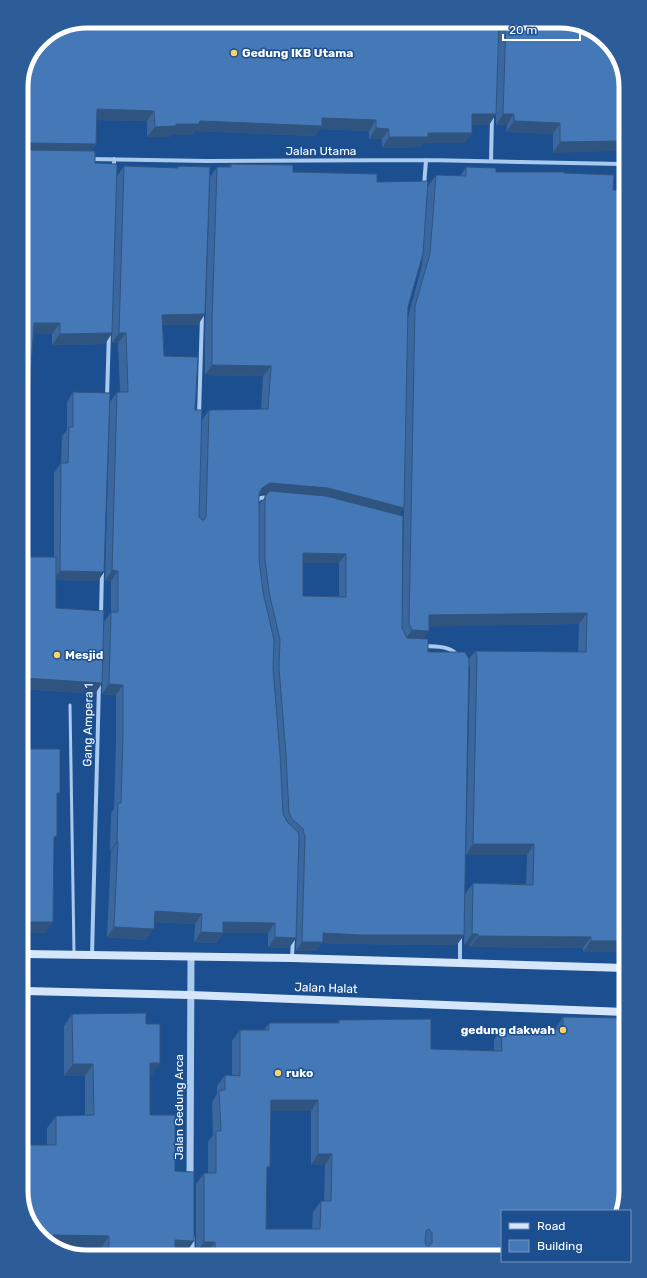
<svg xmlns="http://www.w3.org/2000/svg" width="647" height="1278" font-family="Rubik,sans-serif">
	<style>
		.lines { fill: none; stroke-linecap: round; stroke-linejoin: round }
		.service { stroke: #a9c9ee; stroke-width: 3 }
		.minor { stroke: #a9c9ee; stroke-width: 4 }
		.tertiary { stroke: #a9c9ee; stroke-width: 7 }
		.secondary { stroke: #d6e6fa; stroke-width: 8 }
		.wall { fill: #3a679d; fill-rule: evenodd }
		.shaded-wall { fill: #305480 }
		.building { fill: #4478b7; stroke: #305480; fill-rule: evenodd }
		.poi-dot { fill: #ffd166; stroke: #1b4f8f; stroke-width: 1.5 }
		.labels { text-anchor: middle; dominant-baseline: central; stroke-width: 3; stroke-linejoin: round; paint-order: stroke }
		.poi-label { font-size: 12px; font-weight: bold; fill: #fff; stroke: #1b4f8f; text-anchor: start }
		.street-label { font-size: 12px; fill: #fff; stroke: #1b4f8f }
		.rim { fill: none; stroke: #fff; stroke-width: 5 }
	</style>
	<rect width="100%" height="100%" fill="#1b4f8f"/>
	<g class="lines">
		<!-- service -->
		<path class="service" d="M 70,705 L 74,953"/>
		<!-- minor -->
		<path class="minor" d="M 90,159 L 207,161 L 426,160 L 621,164
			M 491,161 L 492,116
			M 114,168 L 114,159
			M 424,186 L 426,160
			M 107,397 L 109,332
			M 199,415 L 202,316
			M 256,503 C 258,497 263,497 268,498
			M 101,615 L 102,570
			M 423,646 C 436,647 451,645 459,657
			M 92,955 L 99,684
			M 292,958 L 293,937
			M 460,963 L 460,935"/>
		<!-- tertiary -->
		<path class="tertiary" d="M 190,1180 L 191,957
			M 191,1238 L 191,1256"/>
		<!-- secondary -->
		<path class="secondary" d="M 25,954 L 292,958 L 625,968
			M 25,991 L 190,995 L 625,1012"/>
	</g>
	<!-- wall -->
	<path class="wall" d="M 87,21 L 564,21 L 621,62 L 553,153 L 553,134 L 506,132 L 507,125 L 496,125 L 496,114 L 489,125 L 472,125 L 465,143 L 423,143 L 420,147 L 382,148 L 382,139 L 369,139 L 369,131 L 320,129 L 315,136 L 195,131 L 192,135 L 171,135 L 169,137 L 147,137 L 147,121 L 97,120 L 96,144 L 91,151 L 95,163 L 117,176 L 124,166 L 177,168 L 178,166 L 198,325 L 163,325 L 164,356 L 195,410 L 202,420 L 209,410 L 261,409 L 263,376 L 205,375 L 205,332 L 210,177 L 217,167 L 228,167 L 231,164 L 377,182 L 408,307 L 408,317 L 422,265 L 428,186 L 436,175 L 460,176 L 466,167 L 496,172 L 564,173 L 613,190 L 625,952 L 583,952 L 583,948 L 470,947 L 470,945 L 464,945 L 465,894 L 473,883 L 526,884 L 527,855 L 466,855 L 470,667 L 469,666 L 457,945 L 355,944 L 322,943 L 316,951 L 296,951 L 298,847 L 296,938 L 289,948 L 268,948 L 268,933 L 223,933 L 216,943 L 194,942 L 195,924 L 154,922 L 146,940 L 107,937 L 111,851 L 110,851 L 111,813 L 114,809 L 116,744 L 116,695 L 102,694 L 102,683 L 95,694 L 24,689 L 54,557 L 54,473 L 61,463 L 62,436 L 67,430 L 67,402 L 73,392 L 104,572 L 98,581 L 56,580 L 56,608 L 104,622 L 111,612 L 111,581 L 105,581 L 110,402 L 117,392 L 120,392 L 118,343 L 112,343 L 112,333 L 105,344 L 52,345 L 52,334 L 34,333 L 30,380 L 26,385 L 23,462 L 21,83 ZM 262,494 L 267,494 L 259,505 L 259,496 ZM 404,508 L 402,628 L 399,515 ZM 303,563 L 339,563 L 339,596 L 303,596 ZM 579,624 L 578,652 L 475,651 L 469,659 L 428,652 L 423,639 L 429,626 Z
		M 72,1014 L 146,1024 L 152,1075 L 150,1075 L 150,1115 L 175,1171 L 186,1253 L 175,1252 L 175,1256 L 101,1257 L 101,1248 L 47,1145 L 47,1128 L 56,1116 L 85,1115 L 85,1076 L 64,1076 L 64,1026 Z
		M 563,1017 L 625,1018 L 502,1253 L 208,1256 L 208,1253 L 196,1253 L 196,1184 L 204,1173 L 208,1173 L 208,1142 L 213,1135 L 212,1102 L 217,1094 L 217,1086 L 225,1075 L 232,1076 L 232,1041 L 240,1030 L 264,1030 L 269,1023 L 337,1023 L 339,1020 L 431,1049 L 494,1051 L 494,1040 L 501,1029 L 555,1029 ZM 270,1111 L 311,1111 L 311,1165 L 325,1165 L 324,1201 L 321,1201 L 313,1212 L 312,1229 L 266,1229 L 267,1171 Z"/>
	<!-- shaded-wall -->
	<path class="shaded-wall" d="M 97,109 L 154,111 L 147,121 L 90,120 Z
		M 472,114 L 496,114 L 489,125 L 465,125 Z
		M 503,114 L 514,114 L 507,125 L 496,125 Z
		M 322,118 L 376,120 L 369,131 L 320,129 L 315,136 L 195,131 L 192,135 L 171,135 L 169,137 L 147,137 L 155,127 L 200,121 Z
		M 514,121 L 560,123 L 553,134 L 506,132 Z
		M 376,128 L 389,129 L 382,139 L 369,139 Z
		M 428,133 L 472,133 L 465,143 L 423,143 L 420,147 L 382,148 L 389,137 Z
		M 621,141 L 621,151 L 553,153 L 560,142 Z
		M 28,143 L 96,144 L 88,155 L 21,154 L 26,144 Z
		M 22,203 L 26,203 L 22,210 Z
		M 205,314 L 198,325 L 155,325 L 162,315 Z
		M 34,323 L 60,323 L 52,334 L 27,333 Z
		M 112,333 L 105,344 L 52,345 L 60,334 Z
		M 119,333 L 126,333 L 118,343 L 112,343 Z
		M 212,365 L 271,366 L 263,376 L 205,375 Z
		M 26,380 L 30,380 L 22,390 Z
		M 270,483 L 328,488 L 404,508 L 397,519 L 320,499 L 262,494 L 255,498 L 262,488 Z
		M 303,553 L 346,554 L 339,563 L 297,563 Z
		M 112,570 L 118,571 L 111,581 L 105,581 Z
		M 60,571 L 104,572 L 98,581 L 53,580 Z
		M 587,613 L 579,624 L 421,627 L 429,615 Z
		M 412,630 L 429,631 L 421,642 L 404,641 Z
		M 24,678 L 102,683 L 95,694 L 24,689 Z
		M 109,684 L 123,685 L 116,695 L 102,694 Z
		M 57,793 L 60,793 L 53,803 Z
		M 117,841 L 118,841 L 111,851 L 110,851 Z
		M 473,844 L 534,844 L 527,855 L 466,855 Z
		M 155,911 L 202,914 L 195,924 L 147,922 Z
		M 25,922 L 53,922 L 46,933 L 25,933 Z
		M 223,922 L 275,923 L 268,933 L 223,933 L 216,943 L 194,942 L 201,932 Z
		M 114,927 L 154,929 L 146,940 L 107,937 Z
		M 323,933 L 464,935 L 457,945 L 355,944 L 322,943 L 316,951 L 296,951 L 302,942 Z
		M 472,934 L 478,934 L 470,945 L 464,945 Z
		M 478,936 L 591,937 L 583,948 L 470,947 Z
		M 275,937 L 296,938 L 289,948 L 268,948 Z
		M 591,941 L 625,941 L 625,952 L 583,952 Z
		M 150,1063 L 160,1063 L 152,1075 L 141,1075 Z
		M 73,1064 L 93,1064 L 85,1076 L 64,1076 Z
		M 271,1100 L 318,1100 L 311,1111 L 263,1111 Z
		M 318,1154 L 332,1154 L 325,1165 L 311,1165 Z
		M 53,1235 L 109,1236 L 101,1248 L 53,1247 L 50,1246 Z
		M 175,1240 L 194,1241 L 186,1253 L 167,1252 Z
		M 204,1242 L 215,1242 L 208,1253 L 196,1253 Z"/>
	<!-- building -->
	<path class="building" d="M 87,21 L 499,21 L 496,114 L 472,114 L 472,133 L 428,133 L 428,137 L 389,137 L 389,129 L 376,128 L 376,120 L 322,118 L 322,126 L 200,121 L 199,124 L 176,124 L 176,126 L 155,127 L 154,111 L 97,109 L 96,144 L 28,143 L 26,144 L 25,148 L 28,150 L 95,151 L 95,163 L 116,164 L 117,166 L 112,333 L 60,334 L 60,323 L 34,323 L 30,380 L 26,380 L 26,425 L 23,462 L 22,278 L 25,278 L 26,203 L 22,203 L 21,83 L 41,40 Z
		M 506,21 L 564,21 L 600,35 L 621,62 L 621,141 L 560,142 L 560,123 L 514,121 L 514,114 L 503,114 Z
		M 231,164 L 293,165 L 293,172 L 377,174 L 377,182 L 428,181 L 423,254 L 408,307 L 404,508 L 328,488 L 270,483 L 262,488 L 259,494 L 259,559 L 263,592 L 274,640 L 273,668 L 280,754 L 283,814 L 288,823 L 298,832 L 299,837 L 296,938 L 275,937 L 275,923 L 223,922 L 223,933 L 201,932 L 202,914 L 155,911 L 154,929 L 114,927 L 118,841 L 117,841 L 118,803 L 121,803 L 123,734 L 123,685 L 109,684 L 111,612 L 118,612 L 118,571 L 112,570 L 117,392 L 128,392 L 126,333 L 119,333 L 124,166 L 178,168 L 178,166 L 210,167 L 205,314 L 162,315 L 164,356 L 198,357 L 195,410 L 202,410 L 199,517 L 202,520 L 204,520 L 206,517 L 209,410 L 268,409 L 271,366 L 212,365 L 212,322 L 217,167 L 231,167 Z
		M 466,167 L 496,168 L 496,172 L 564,172 L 564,173 L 614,175 L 613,190 L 622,190 L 625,941 L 591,941 L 591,937 L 478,936 L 478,934 L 472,934 L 473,883 L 533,885 L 534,844 L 473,844 L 477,656 L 475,651 L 586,652 L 587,613 L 429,615 L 429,631 L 412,630 L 409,624 L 415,306 L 430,254 L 436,175 L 466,176 Z
		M 73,392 L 110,393 L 104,572 L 60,571 L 61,463 L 68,463 L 69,427 L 73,427 Z
		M 270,491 L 326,496 L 403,516 L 402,628 L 407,638 L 428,639 L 428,652 L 465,652 L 469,659 L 464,935 L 362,935 L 323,933 L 323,942 L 302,942 L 305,837 L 303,829 L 292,819 L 289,813 L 286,754 L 279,668 L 280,640 L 269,592 L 265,559 L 265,496 ZM 303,553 L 346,554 L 346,597 L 303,596 Z
		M 23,557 L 56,557 L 56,608 L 104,611 L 102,683 L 24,678 Z
		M 24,749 L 60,749 L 60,793 L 57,793 L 57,836 L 54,837 L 53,922 L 25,922 Z
		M 146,1013 L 146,1024 L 160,1024 L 160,1063 L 150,1063 L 150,1115 L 175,1115 L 175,1171 L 194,1172 L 194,1241 L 175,1240 L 175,1256 L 109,1257 L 109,1236 L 53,1235 L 52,1246 L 50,1246 L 26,1216 L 26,1145 L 56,1145 L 56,1116 L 94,1115 L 93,1064 L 73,1064 L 72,1014 Z
		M 563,1017 L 625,1018 L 626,1191 L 620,1211 L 502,1211 L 502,1253 L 215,1256 L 215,1242 L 204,1242 L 204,1173 L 216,1173 L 216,1131 L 221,1131 L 219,1091 L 225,1090 L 225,1075 L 240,1076 L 240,1030 L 269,1030 L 269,1023 L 339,1023 L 339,1020 L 431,1019 L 431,1049 L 502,1051 L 501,1029 L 563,1029 ZM 271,1100 L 318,1100 L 318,1154 L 332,1154 L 331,1201 L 321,1201 L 320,1229 L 266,1229 L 267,1167 L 270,1167 ZM 429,1229 L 432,1233 L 432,1243 L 429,1246 L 427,1246 L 425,1243 L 426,1231 Z"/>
	<!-- markers -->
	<g class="poi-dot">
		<circle cx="234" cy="53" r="4"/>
		<circle cx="57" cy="655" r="4"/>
		<circle cx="563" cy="1030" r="4"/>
		<circle cx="278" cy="1073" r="4"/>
	</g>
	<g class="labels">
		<!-- poi labels -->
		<g class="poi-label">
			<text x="242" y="53">Gedung IKB Utama</text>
			<text x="65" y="655">Mesjid</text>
			<text x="555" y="1030" text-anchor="end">gedung dakwah</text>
			<text x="286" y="1073">ruko</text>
		</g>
		<!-- street labels -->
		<g class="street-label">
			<text x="321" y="151">Jalan Utama</text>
			<text transform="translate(88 725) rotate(-89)">Gang Ampera 1</text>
			<text transform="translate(326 988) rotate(2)">Jalan Halat</text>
			<text transform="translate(179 1107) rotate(-90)">Jalan Gedung Arca</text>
		</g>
	</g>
	<!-- crop -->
	<path d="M0 0H647V1278H0ZM87 28H560A59 59 0 0 1 619 87V1191A59 59 0 0 1 560 1250H87A59 59 0 0 1 28 1191V87A59 59 0 0 1 87 28Z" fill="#2d5d98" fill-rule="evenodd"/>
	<path class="rim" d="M87 28H560A59 59 0 0 1 619 87V1191A59 59 0 0 1 560 1250H87A59 59 0 0 1 28 1191V87A59 59 0 0 1 87 28Z"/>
	<!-- legend -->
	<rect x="501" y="1210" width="130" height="52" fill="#1b4f8f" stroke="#7695bc"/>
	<rect x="509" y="1223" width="20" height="6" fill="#d6e6fa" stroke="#7695bc"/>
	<text x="537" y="1230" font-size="12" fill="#ffffff">Road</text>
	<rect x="509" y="1240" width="20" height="12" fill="#4478b7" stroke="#7695bc"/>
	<text x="537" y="1250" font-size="12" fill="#ffffff">Building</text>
	<!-- scale -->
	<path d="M503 34v6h77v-6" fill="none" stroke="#ffffff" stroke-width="2"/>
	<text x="509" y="34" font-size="12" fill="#ffffff" stroke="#1b4f8f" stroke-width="3" paint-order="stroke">20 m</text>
</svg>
